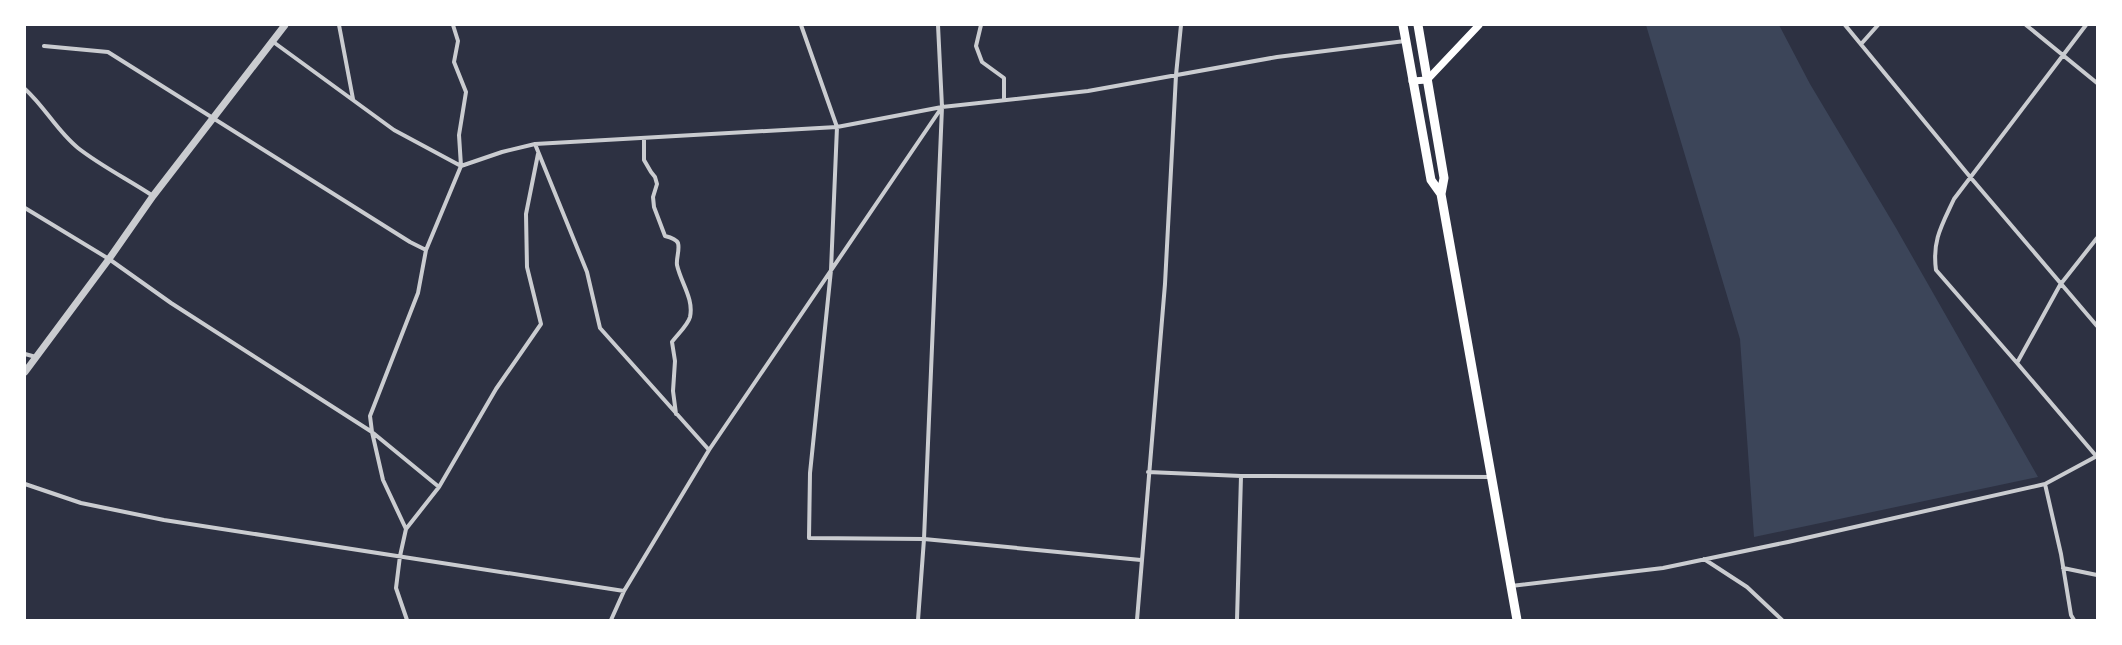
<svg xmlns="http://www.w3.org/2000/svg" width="2122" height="645" font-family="Barlow,sans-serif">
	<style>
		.green { fill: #3c4559 }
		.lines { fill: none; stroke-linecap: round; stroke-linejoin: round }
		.minor { stroke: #caccd0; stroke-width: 4 }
		.tertiary { stroke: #caccd0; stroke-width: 7 }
		.secondary { stroke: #fff; stroke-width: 7 }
		.trunk { stroke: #fff; stroke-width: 9 }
	</style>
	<rect width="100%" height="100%" fill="#2d3142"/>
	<!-- green -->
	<path class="green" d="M 1646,25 L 1779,25 L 1810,84 L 1896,228 L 2038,477 L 1754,537 L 1740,339 Z"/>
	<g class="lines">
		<!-- minor -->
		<path class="minor" d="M 339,25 L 353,99
			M 453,25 L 458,41 L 454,62 L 466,92 L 459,135 L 461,166
			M 801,25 L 837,127 L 831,270 L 810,473 L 809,538 L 924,539 L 1141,560
			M 938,25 L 942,107 L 1088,91 L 1277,57 L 1405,41
			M 981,25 L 976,46 L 982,62 L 1004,78 L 1004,100
			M 1845,25 L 1971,178 L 2097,326
			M 2026,25 L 2097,83
			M 272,41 L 394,130 L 461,166
			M 1862,43 L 1878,25
			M 44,46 L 108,52 L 410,242 L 426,250
			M 25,89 C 45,107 57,131 78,148 C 101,166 129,180 153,196
			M 644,138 L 644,160 L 651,172 L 655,177 L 657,184 L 653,197 L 654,207 L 665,236 C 669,237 676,239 678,243 C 680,250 676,258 677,265 C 681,283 694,299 690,317 C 688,325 677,335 672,342 L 675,361 L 673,391 L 676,414
			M 535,144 L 587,272 L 600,328 L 709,450
			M 25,208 L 109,259 L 171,303 L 372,432 L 383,480 L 406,529
			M 25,354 L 36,357
			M 2017,363 L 1936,270 C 1932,240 1942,225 1954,199 L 2086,25
			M 2097,457 L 2017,363 L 2060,285 L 2097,238
			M 1148,472 L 1241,476 L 1492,477
			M 25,484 L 81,503 L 164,520 L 624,591
			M 2045,484 L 2061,554 L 2071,615 L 2074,620
			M 439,487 L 372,432 L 370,416 L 418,293 L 426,250 L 461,166 L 502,152 L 535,144 L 837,127 L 942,107
			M 1704,559 L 1747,587 L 1782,620
			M 2063,568 L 2097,575
			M 1511,586 L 1663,568 L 1788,542 L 2045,484 L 2097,456
			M 407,620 L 396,588 L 400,556 L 406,529 L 439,487 L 496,389 L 541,324 L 527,267 L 526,214 L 538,154
			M 611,620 L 624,591 L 709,450 L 942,107
			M 918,620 L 924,539 L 942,107
			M 1137,620 L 1165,284 L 1176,75 L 1181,25
			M 1237,620 L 1241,476"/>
		<!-- tertiary -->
		<path class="tertiary" d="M 25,372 L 109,259 L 153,196 L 285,25"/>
		<!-- secondary -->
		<path class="secondary" d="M 1412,81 L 1427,80 L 1479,25"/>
		<!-- trunk -->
		<path class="trunk" d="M 1403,25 L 1431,180 L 1441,194
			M 1418,25 L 1444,178 L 1441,194 L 1517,620"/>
	</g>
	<!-- border -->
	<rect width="2122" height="645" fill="none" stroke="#ffffff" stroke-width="52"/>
</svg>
